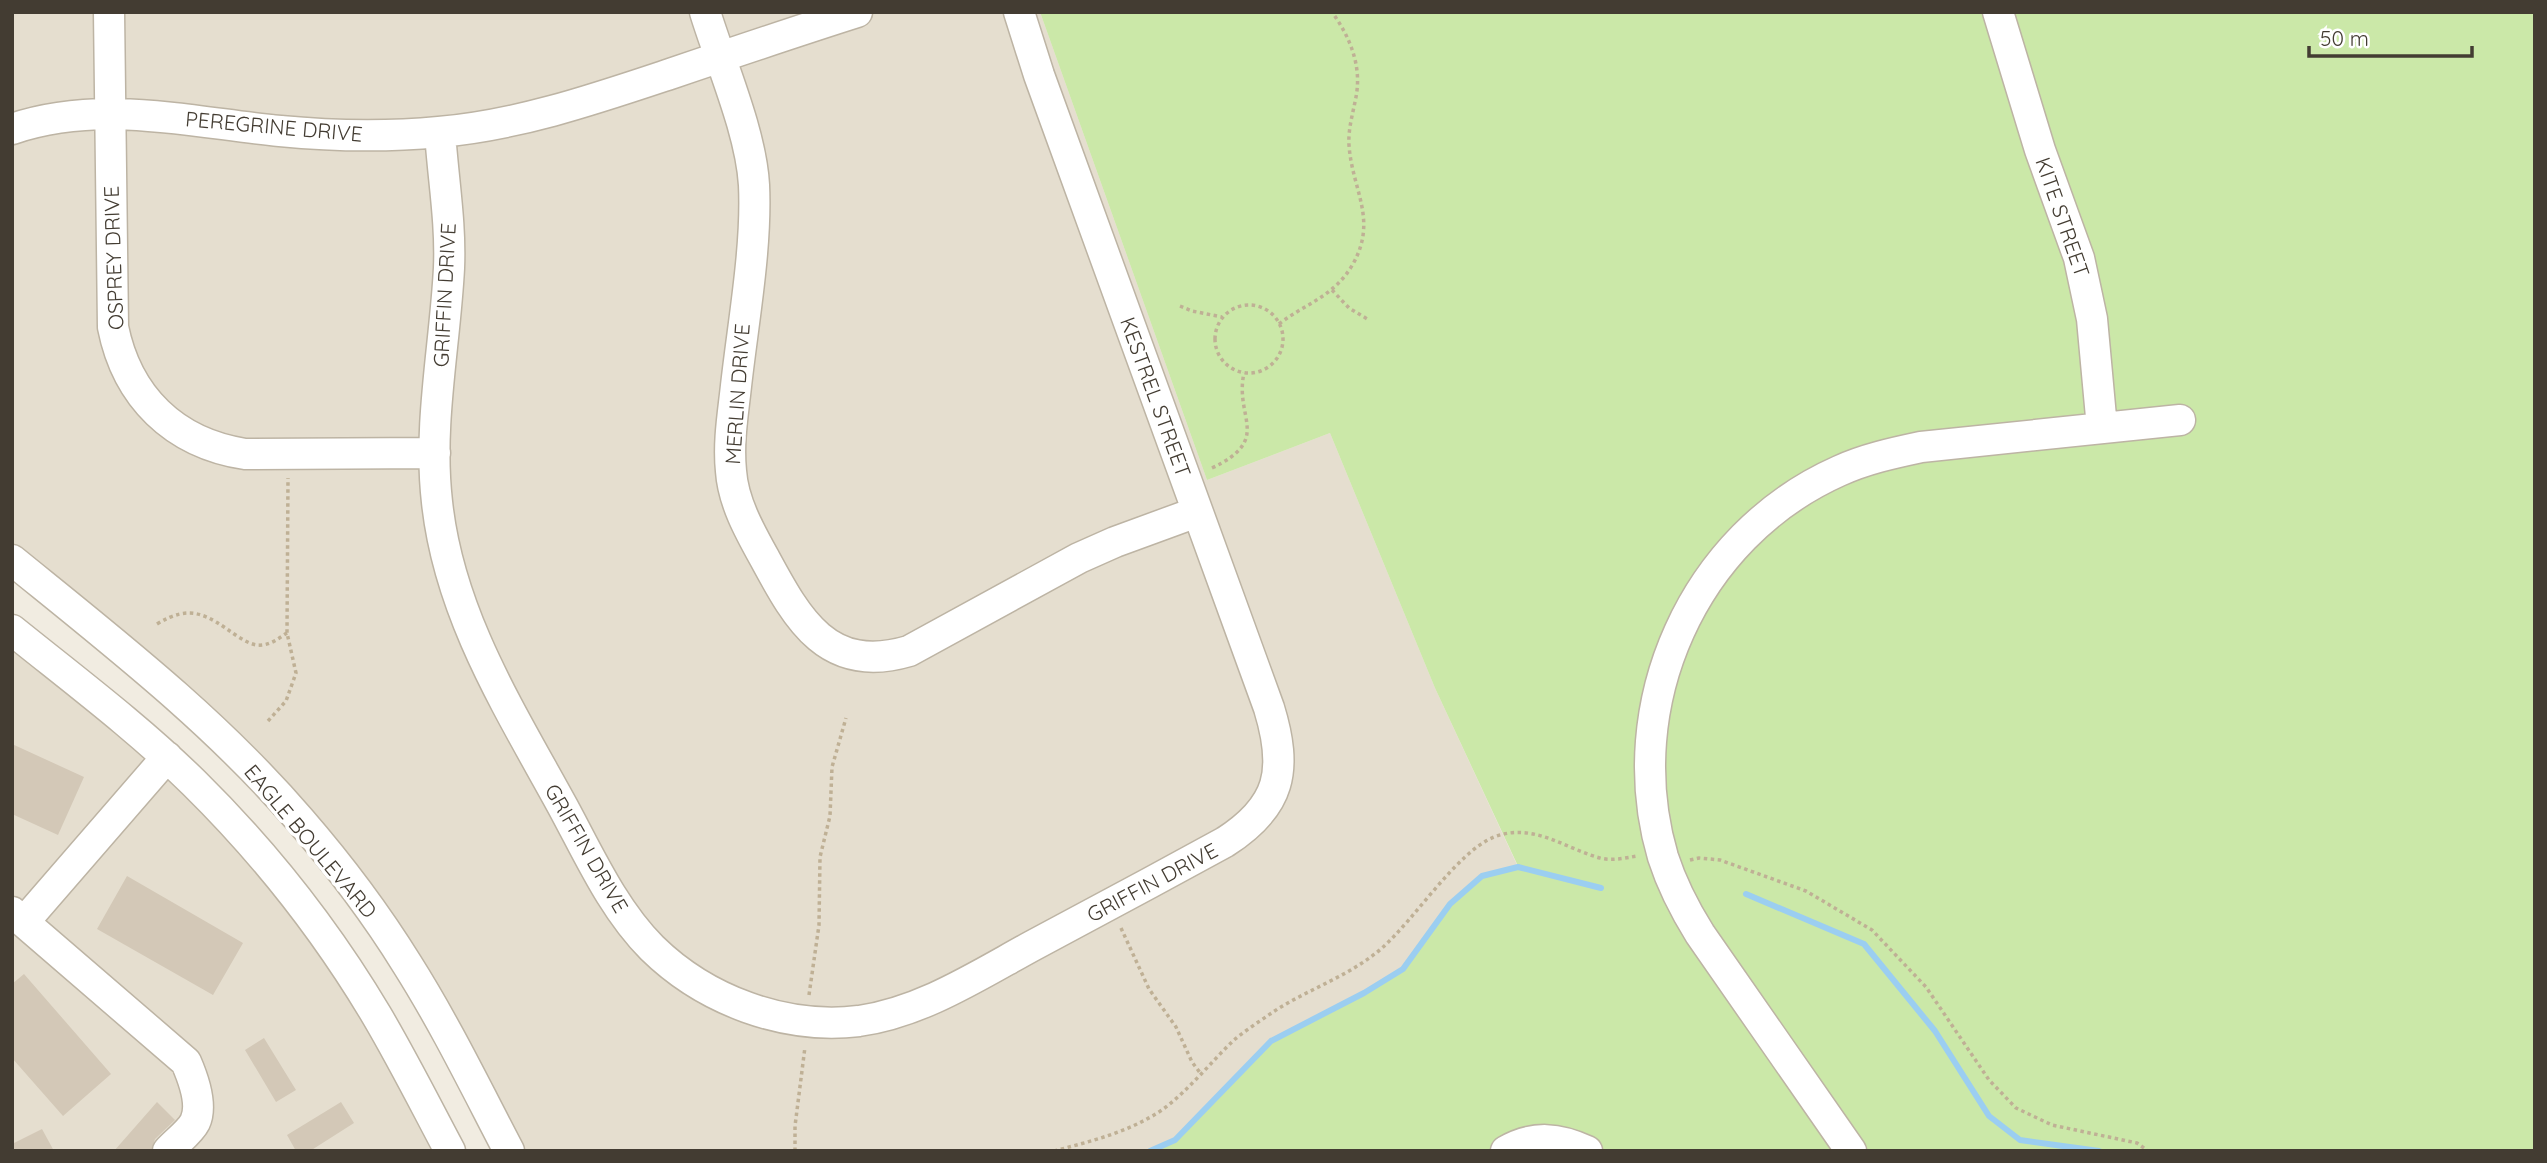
<svg xmlns="http://www.w3.org/2000/svg" width="2547" height="1163" font-family="Quicksand,sans-serif">
	<style>
		.residential { fill: #e5decf }
		.green { fill: #cbe8a8 }
		.lines { fill: none; stroke-linecap: round; stroke-linejoin: round }
		.stream { stroke: #9bcef1; stroke-width: 6 }
		.building { fill: #d3c8b7 }
		.minor-casing { stroke: #bdb4a4; stroke-width: 33 }
		.path { stroke: #bfb095; stroke-width: 3.5; stroke-dasharray: 3.5 3.5; stroke-linecap: butt }
		.minor { stroke: #fff; stroke-width: 30 }
		.labels { text-anchor: middle; dominant-baseline: central; stroke-width: 7; stroke-linejoin: round; paint-order: stroke }
		.street-label { font-size: 21px; fill: #433c32; stroke: #fff }
	</style>
	<rect width="100%" height="100%" fill="#f1ece1"/>
	<!-- residential -->
	<path class="residential" d="M 12,12 L 1040,12 L 1207,480 L 1330,433 L 1435,688 L 1518,867 L 1450,904 L 1403,969 L 1271,1041 L 1175,1140 L 1150,1151 L 510,1151 L 329,855 L 12,560 Z
		M 12,630 L 258,852 L 449,1151 L 12,1151 Z"/>
	<!-- green -->
	<path class="green" d="M 1040,12 L 2535,12 L 2535,1151 L 1150,1151 L 1175,1140 L 1271,1041 L 1364,993 L 1403,969 L 1450,904 L 1482,876 L 1518,866 L 1435,688 L 1330,433 L 1207,480 Z"/>
	<g class="lines">
		<!-- stream -->
		<path class="stream" d="M 1746,894 L 1864,944 L 1935,1031 L 1989,1116 L 2020,1140 L 2099,1151
			M 1150,1151 L 1175,1140 L 1271,1041 L 1364,993 L 1403,969 L 1450,904 L 1482,876 L 1518,867 L 1601,888"/>
	</g>
	<!-- building -->
	<path class="building" d="M 12,744 L 84,777 L 58,835 L 12,814 Z
		M 127,876 L 243,943 L 213,995 L 97,929 Z
		M 24,974 L 111,1074 L 63,1116 L 12,1058 L 12,984 Z
		M 264,1038 L 296,1090 L 276,1102 L 245,1050 Z
		M 157,1102 L 175,1120 L 155,1139 L 151,1151 L 114,1151 Z
		M 341,1102 L 354,1123 L 310,1151 L 296,1151 L 287,1135 Z
		M 42,1129 L 54,1151 L 12,1151 L 12,1144 Z"/>
	<g class="lines">
		<!-- minor casing -->
		<g class="minor-casing">
			<path id="minor" d="M 109,12 L 113,327 C 127,397 174,443 245,454 L 435,453
				M 705,12 C 721,64 751,132 754,185 C 757,248 743,323 736,386 C 733,414 728,442 731,471 C 733,502 750,532 765,559 C 798,620 828,675 909,651 L 1079,558 L 1115,542 L 1197,512
				M 1998,12 L 2040,150 L 2079,258 L 2092,319 L 2102,428
				M 12,129 C 101,99 190,122 280,131 C 332,136 387,137 439,132 C 519,125 595,99 670,74 C 732,53 794,32 857,12
				M 440,132 C 443,178 451,223 449,268 C 445,346 428,424 437,502 C 449,615 510,710 563,807 C 589,855 613,909 652,948 C 705,1000 784,1030 859,1021 C 922,1012 977,976 1032,946 C 1096,912 1161,877 1225,842 C 1281,806 1288,770 1269,708 L 1039,75 L 1019,12
				M 12,560 C 113,642 215,721 300,820 C 339,865 376,914 407,964 C 445,1024 476,1088 509,1151
				M 12,630 C 74,680 138,728 194,783 C 264,852 327,932 377,1016 C 403,1060 426,1106 450,1151
				M 12,912 L 186,1062 C 193,1078 203,1105 195,1122 C 190,1132 176,1142 168,1151
				M 24,922 L 167,757
				M 1506,1151 C 1534,1135 1559,1138 1587,1151
				M 1851,1151 L 1700,934 C 1685,910 1672,885 1663,857 C 1618,705 1693,536 1839,471 C 1865,459 1893,453 1921,447 L 2180,420"/>
		</g>
		<!-- path -->
		<path class="path" d="M 1332,290 L 1349,308 L 1369,320
			M1215 339a34 34 0 1 1 68 0a34 34 0 1 1-68 0Z
			M 1180,306 L 1192,311 L 1222,317
			M 1279,324 C 1306,303 1334,297 1353,264 C 1378,219 1352,190 1349,145 C 1348,129 1353,113 1356,97 C 1362,66 1350,37 1332,12
			M 1212,468 C 1273,439 1234,418 1244,373
			M 157,624 C 191,603 207,615 237,636 C 245,641 253,646 262,645 C 272,644 279,638 287,633
			M 268,721 L 286,701 L 296,673 L 287,633 L 288,478
			M 1690,860 L 1699,858 L 1720,860 L 1806,891 L 1872,930 L 1926,987 L 1989,1080 L 2016,1108 L 2052,1125 L 2137,1143 L 2148,1151
			M 1121,928 L 1149,989 L 1176,1027 L 1192,1062 L 1201,1074
			M 809,995 L 819,925 L 820,857 L 830,816 L 832,767 L 846,718
			M 795,1151 L 795,1126 L 805,1047
			M 1054,1151 C 1092,1141 1129,1132 1162,1110 C 1189,1090 1210,1063 1234,1040 C 1246,1030 1260,1021 1273,1012 C 1308,989 1350,976 1382,948 C 1415,919 1457,852 1494,837 C 1533,822 1564,848 1600,858 C 1612,861 1625,858 1637,856"/>
		<!-- minor -->
		<use href="#minor" class="minor"/>
	</g>
	<g class="labels">
		<!-- street labels -->
		<g class="street-label">
			<text transform="translate(274 126) rotate(5)">PEREGRINE DRIVE</text>
			<text transform="translate(2063 217) rotate(71)">KITE STREET</text>
			<text transform="translate(113 258) rotate(-92)">OSPREY DRIVE</text>
			<text transform="translate(444 295) rotate(-87)">GRIFFIN DRIVE</text>
			<text transform="translate(737 394) rotate(-86)">MERLIN DRIVE</text>
			<text transform="translate(1156 397) rotate(70)">KESTREL STREET</text>
			<text transform="translate(311 841) rotate(50)">EAGLE BOULEVARD</text>
			<text transform="translate(587 848) rotate(60)">GRIFFIN DRIVE</text>
			<text transform="translate(1152 882) rotate(-28)">GRIFFIN DRIVE</text>
		</g>
	</g>
	<!-- border -->
	<rect width="2547" height="1163" fill="none" stroke="#433c32" stroke-width="28"/>
	<!-- scale -->
	<path d="M2309 46v10h163v-10" fill="none" stroke="#433c32" stroke-width="3.5"/>
	<text x="2320" y="46" font-size="21" fill="#433c32" stroke="#ffffff" stroke-width="5" paint-order="stroke">50 m</text>
</svg>
